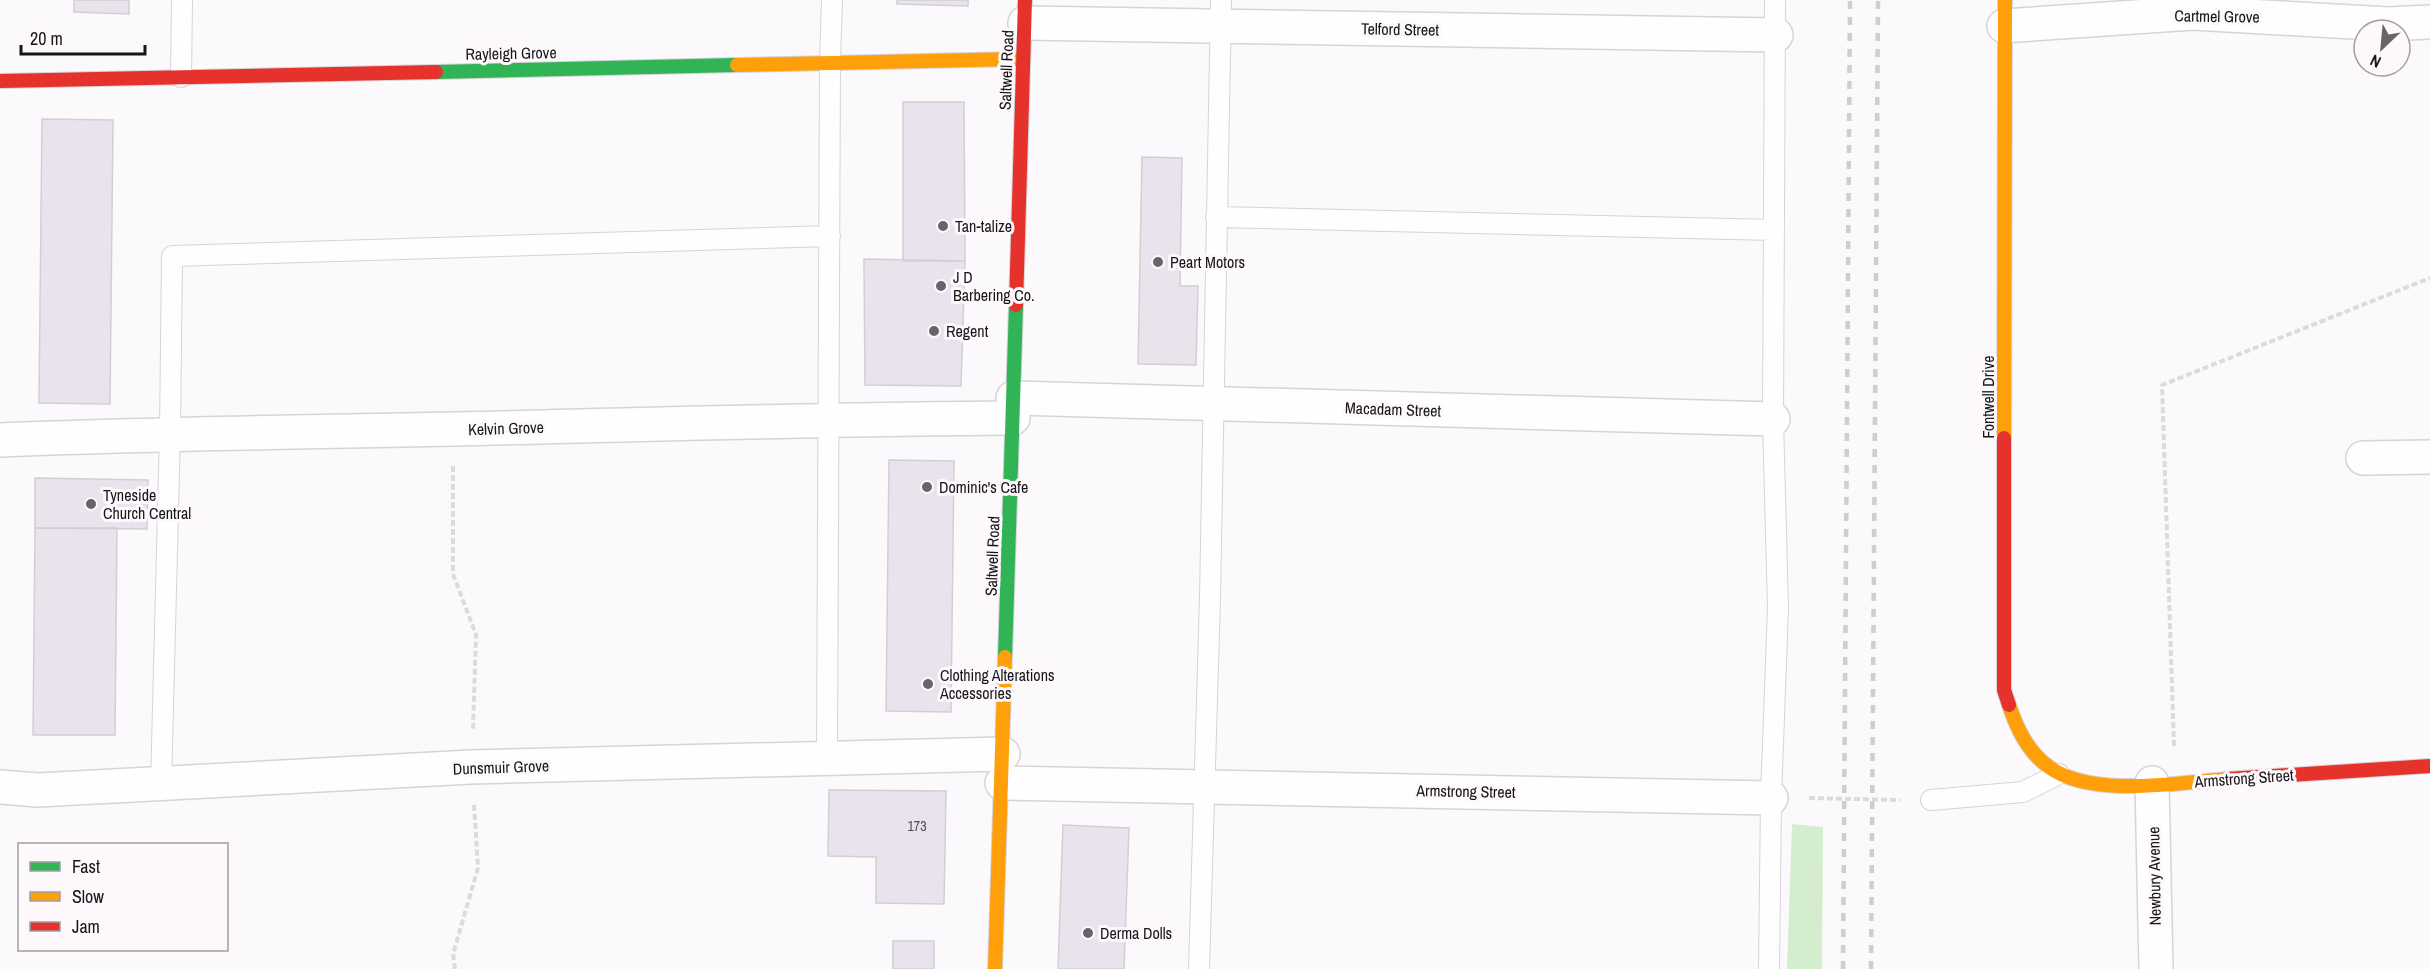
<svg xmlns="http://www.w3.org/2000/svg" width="2430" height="969" font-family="'Archivo Narrow',sans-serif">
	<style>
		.green { fill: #d4edce }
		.building { fill: #e9e3ee; stroke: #d1d0d1; stroke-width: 1.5 }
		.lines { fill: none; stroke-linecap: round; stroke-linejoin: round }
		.lane-casing { stroke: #d5d4d6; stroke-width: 22 }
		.street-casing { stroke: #d5d4d6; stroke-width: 36 }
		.fast-casing { stroke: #d5d4d6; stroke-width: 16 }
		.slow-casing { stroke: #d5d4d6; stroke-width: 16 }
		.jam-casing { stroke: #d5d4d6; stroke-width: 16 }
		.path { stroke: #dcdbdc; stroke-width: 4; stroke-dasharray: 6 3; stroke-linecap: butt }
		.lane { stroke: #fefefe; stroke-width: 20 }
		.street { stroke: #fefefe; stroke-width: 33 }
		.fast { stroke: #30b455; stroke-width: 14 }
		.slow { stroke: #ff9f0a; stroke-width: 14 }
		.jam { stroke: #e5322d; stroke-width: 14 }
		.rail { stroke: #cecece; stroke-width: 4.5; stroke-dasharray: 8 8; stroke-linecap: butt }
		.poi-dot { fill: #676567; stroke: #fcf8fc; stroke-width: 2 }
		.labels { text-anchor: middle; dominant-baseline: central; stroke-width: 6; stroke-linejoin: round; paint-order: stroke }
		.number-label { font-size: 14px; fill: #4d4a4e }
		.street-label { font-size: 16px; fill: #181618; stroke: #fcf8fc }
		.poi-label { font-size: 16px; fill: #181618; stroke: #fcf8fc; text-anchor: start }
	</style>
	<rect width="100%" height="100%" fill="#fbf9fb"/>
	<!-- green -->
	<path class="green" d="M 1792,824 L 1823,827 L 1822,969 L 1787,969 Z"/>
	<!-- building -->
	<path class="building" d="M 74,0 L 129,0 L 129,14 L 74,12 Z
		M 897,0 L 968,0 L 968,6 L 897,4 Z
		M 903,102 L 964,102 L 965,261 L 903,261 Z
		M 42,119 L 113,120 L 110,404 L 39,403 Z
		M 1142,157 L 1182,158 L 1180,286 L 1198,286 L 1196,365 L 1138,364 Z
		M 864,259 L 965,261 L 961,386 L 865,385 Z
		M 889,460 L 954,461 L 951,712 L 886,711 Z
		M 35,478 L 148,480 L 147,529 L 35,528 Z
		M 35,528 L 117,528 L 115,735 L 33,735 Z
		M 829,790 L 946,791 L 944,904 L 876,903 L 876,857 L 828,856 Z
		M 1063,825 L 1129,828 L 1124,969 L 1058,969 Z
		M 893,941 L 934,941 L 934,969 L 893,969 Z"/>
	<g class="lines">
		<!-- lane casing -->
		<g class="lane-casing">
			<path id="lane" d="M 181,77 L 182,0
				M 1216,217 L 1774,230
				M 827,757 L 830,62 L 832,0
				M 161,785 L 170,433 L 172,256 L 830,236
				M 1931,800 L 2023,792 L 2059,774
				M 1199,969 L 1210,598 L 1221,0
				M 1769,969 L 1771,798 L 1778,608 L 1773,419 L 1775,0"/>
		</g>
		<!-- street casing -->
		<g class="street-casing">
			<path id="street" d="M 1025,23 L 1776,35
				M 2004,26 L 2193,13 L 2388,24 L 2430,22
				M 1013,398 L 1773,419
				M 0,440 C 151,434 302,432 453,429 C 639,425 826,419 1013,418
				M 2363,458 L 2430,457
				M 1002,783 L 1771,798
				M 2152,783 L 2156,969
				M 0,787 L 38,790 L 471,767 L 1003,754"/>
		</g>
		<!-- fast casing -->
		<g class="fast-casing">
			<path id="fast" d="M 436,72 L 737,65
				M 1005,657 L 1016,305"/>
		</g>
		<!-- slow casing -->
		<g class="slow-casing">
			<path id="slow" d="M 737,65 L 1023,59
				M 2004,438 L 2005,0
				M 2009,705 C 2017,729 2028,752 2049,767 C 2091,798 2177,783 2227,779
				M 995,969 L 1005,657"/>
		</g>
		<!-- jam casing -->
		<g class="jam-casing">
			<path id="jam" d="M 0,81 L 436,72
				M 1016,305 L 1025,0
				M 2004,438 L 2004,690 L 2009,705
				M 2227,779 L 2430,766"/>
		</g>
		<!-- path -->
		<path class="path" d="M 453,466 L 453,574 L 476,635 L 473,730
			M 2174,746 L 2162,385 L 2430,278
			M 1809,798 L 1900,800
			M 455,969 L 453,954 L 478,868 L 474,804"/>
		<!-- lane -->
		<use href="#lane" class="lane"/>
		<!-- street -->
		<use href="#street" class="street"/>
		<!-- fast -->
		<use href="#fast" class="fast"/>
		<!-- slow -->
		<use href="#slow" class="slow"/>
		<!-- jam -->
		<use href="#jam" class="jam"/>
		<!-- rail -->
		<path class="rail" d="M 1843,969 L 1850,0
			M 1871,969 L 1878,0"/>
	</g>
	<!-- markers -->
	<g class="poi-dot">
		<circle cx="943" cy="226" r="6"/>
		<circle cx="1158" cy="262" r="6"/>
		<circle cx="941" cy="286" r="6"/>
		<circle cx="934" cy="331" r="6"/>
		<circle cx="927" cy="487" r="6"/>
		<circle cx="91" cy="504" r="6"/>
		<circle cx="928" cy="684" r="6"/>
		<circle cx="1088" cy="933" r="6"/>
	</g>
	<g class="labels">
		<!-- number labels -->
		<g class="number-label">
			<text x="917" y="826">173</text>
		</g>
		<!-- street labels -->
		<g class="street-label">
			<text transform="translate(2217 16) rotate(1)">Cartmel Grove</text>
			<text transform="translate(1400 29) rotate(1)">Telford Street</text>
			<text transform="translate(511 53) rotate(-1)">Rayleigh Grove</text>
			<text transform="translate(1006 70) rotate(-88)">Saltwell Road</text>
			<text transform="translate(1988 397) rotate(-90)">Fontwell Drive</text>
			<text transform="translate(1393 409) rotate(2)">Macadam Street</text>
			<text transform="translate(506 428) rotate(-2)">Kelvin Grove</text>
			<text transform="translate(992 556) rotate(-88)">Saltwell Road</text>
			<text transform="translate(501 767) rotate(-2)">Dunsmuir Grove</text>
			<text transform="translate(2244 778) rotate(-4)">Armstrong Street</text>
			<text transform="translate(1466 791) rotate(1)">Armstrong Street</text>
			<text transform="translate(2154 876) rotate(-91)">Newbury Avenue</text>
		</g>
		<!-- poi labels -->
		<g class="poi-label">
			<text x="955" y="226">Tan-talize</text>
			<text x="1170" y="262">Peart Motors</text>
			<text x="953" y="277">J D<tspan x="953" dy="18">Barbering Co.</tspan></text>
			<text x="946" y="331">Regent</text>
			<text x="939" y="487">Dominic's Cafe</text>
			<text x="103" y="495">Tyneside<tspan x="103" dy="18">Church Central</tspan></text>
			<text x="940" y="675">Clothing Alterations<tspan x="940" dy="18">Accessories</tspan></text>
			<text x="1100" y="933">Derma Dolls</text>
		</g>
	</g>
	<!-- legend -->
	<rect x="18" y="843" width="210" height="108" fill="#fcf8fc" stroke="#a19ea1" stroke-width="1.5"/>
	<rect x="30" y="862" width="30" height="9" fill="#30b455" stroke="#a19ea1" stroke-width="1.5"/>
	<text x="72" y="873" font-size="18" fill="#181618">Fast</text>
	<rect x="30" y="892" width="30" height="9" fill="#ff9f0a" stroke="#a19ea1" stroke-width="1.5"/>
	<text x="72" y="903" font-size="18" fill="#181618">Slow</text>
	<rect x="30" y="922" width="30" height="9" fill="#e5322d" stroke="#a19ea1" stroke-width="1.5"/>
	<text x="72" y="933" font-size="18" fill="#181618">Jam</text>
	<!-- north arrow -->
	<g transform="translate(2382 48) rotate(206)"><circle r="28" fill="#fcf8fc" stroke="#a19ea1" stroke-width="1.5"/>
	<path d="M0-4.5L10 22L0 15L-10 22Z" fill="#676567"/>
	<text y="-9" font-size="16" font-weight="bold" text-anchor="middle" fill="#181618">N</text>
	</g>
	<!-- scale -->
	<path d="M21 45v9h124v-9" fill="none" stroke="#181618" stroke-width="3"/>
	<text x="30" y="45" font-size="18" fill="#181618" stroke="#fcf8fc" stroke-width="4.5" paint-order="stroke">20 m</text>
</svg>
